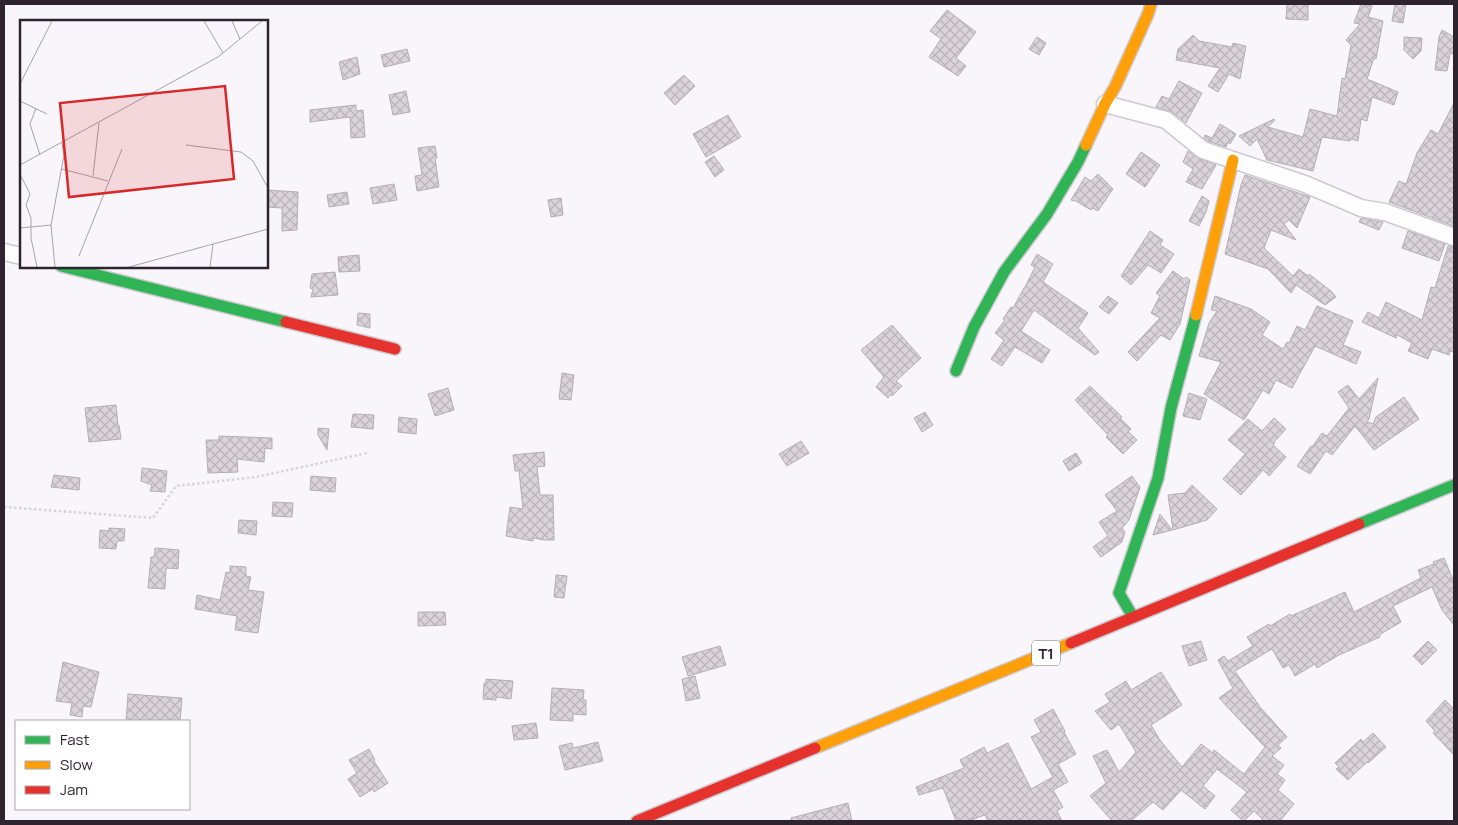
<svg xmlns="http://www.w3.org/2000/svg" width="1458" height="825" font-family="Manrope,sans-serif">
	<style>
		.building { fill: url(#building-cross-hatch); stroke: #b5aeb4 }
		.lines { fill: none; stroke-linecap: round; stroke-linejoin: round }
		.street-casing { stroke: #cec9d1; stroke-width: 19 }
		.fast-casing { stroke: #cec9d1; stroke-width: 14 }
		.slow-casing { stroke: #cec9d1; stroke-width: 14 }
		.jam-casing { stroke: #cec9d1; stroke-width: 14 }
		.path { stroke: #d5d4d7; stroke-width: 2.5; stroke-dasharray: 2.5 2.5; stroke-linecap: butt }
		.street { stroke: #fefefe; stroke-width: 16 }
		.fast { stroke: #30b455; stroke-width: 11 }
		.slow { stroke: #ff9f0a; stroke-width: 11 }
		.jam { stroke: #e5322d; stroke-width: 11 }
		.labels { text-anchor: middle; dominant-baseline: central; stroke-width: 5; stroke-linejoin: round; paint-order: stroke }
		.shield { fill: #fff; stroke: #6c666e; stroke-width: 1 }
		.shield-label { font-size: 15px; font-weight: bold; fill: #2d2430 }
		.inset-road { fill: none; stroke: #a7a2a9; stroke-width: 1 }
		.view { fill: #d62828; fill-opacity: 0.15; stroke: #d62828; stroke-width: 2.5 }
		.inset-edge { fill: none; stroke: #2d2430; stroke-width: 2.5 }
	</style>
	<defs>
		<pattern id="building-cross-hatch" width="8" height="8" patternUnits="userSpaceOnUse" patternTransform="scale(1.25)"><rect width="8" height="8" fill="#dad3da"/><path d="M0 0l8 8M0 8l8-8" fill="none" stroke="#bbb5bb"/></pattern>
	</defs>
	<rect width="100%" height="100%" fill="#f8f6fa"/>
	<!-- building -->
	<path class="building" d="M 1287,4 L 1308,4 L 1308,20 L 1286,19 Z
		M 1361,4 L 1372,6 L 1368,17 L 1383,21 L 1376,59 L 1374,58 L 1367,79 L 1398,92 L 1394,105 L 1372,97 L 1367,121 L 1361,119 L 1358,141 L 1351,139 L 1350,141 L 1322,137 L 1313,171 L 1267,160 L 1257,139 L 1250,146 L 1239,136 L 1274,119 L 1275,120 L 1268,127 L 1303,137 L 1310,109 L 1337,116 L 1342,78 L 1345,79 L 1351,45 L 1346,40 L 1360,24 L 1354,23 Z
		M 1395,4 L 1406,4 L 1403,23 L 1392,21 Z
		M 947,10 L 976,32 L 956,58 L 966,66 L 958,76 L 929,57 L 941,39 L 930,31 Z
		M 1442,30 L 1454,37 L 1454,55 L 1450,53 L 1447,71 L 1435,70 L 1439,37 Z
		M 1193,35 L 1199,41 L 1232,47 L 1233,43 L 1246,46 L 1240,79 L 1229,74 L 1218,92 L 1208,86 L 1220,68 L 1176,60 L 1178,49 Z
		M 1037,37 L 1046,43 L 1039,55 L 1029,49 Z
		M 1404,37 L 1422,38 L 1421,51 L 1413,59 L 1404,50 Z
		M 407,49 L 410,61 L 384,67 L 381,55 Z
		M 357,57 L 360,74 L 343,80 L 339,62 Z
		M 684,75 L 695,86 L 675,105 L 664,93 Z
		M 1179,81 L 1202,93 L 1186,123 L 1172,112 L 1156,107 L 1162,96 L 1169,99 Z
		M 406,91 L 410,112 L 393,115 L 389,95 Z
		M 1454,103 L 1454,226 L 1389,202 L 1399,181 L 1406,184 L 1417,153 L 1431,130 L 1438,134 Z
		M 356,105 L 356,111 L 363,110 L 365,137 L 351,138 L 350,117 L 310,122 L 310,110 Z
		M 728,115 L 741,137 L 706,157 L 693,134 Z
		M 1220,124 L 1236,134 L 1230,144 L 1228,142 L 1226,147 L 1208,141 L 1204,138 L 1205,135 L 1212,138 Z
		M 435,146 L 437,158 L 435,158 L 439,187 L 417,191 L 415,176 L 422,175 L 418,148 Z
		M 1188,151 L 1200,159 L 1216,165 L 1202,189 L 1186,182 L 1193,169 L 1183,162 Z
		M 1141,152 L 1160,165 L 1145,187 L 1126,174 Z
		M 714,156 L 724,170 L 715,177 L 705,162 Z
		M 1098,174 L 1113,189 L 1098,211 L 1092,208 L 1091,210 L 1074,200 L 1074,201 L 1071,200 L 1085,177 L 1091,181 Z
		M 1245,175 L 1310,197 L 1297,228 L 1289,220 L 1284,224 L 1296,240 L 1271,230 L 1264,248 L 1293,276 L 1299,269 L 1308,276 L 1309,274 L 1331,291 L 1336,297 L 1325,305 L 1296,285 L 1291,293 L 1268,269 L 1225,254 L 1241,185 Z
		M 394,184 L 397,200 L 373,204 L 370,188 Z
		M 266,190 L 298,192 L 297,230 L 282,231 L 282,208 L 266,207 Z
		M 347,192 L 349,204 L 329,207 L 327,195 Z
		M 1202,196 L 1209,201 L 1206,212 L 1199,226 L 1189,221 Z
		M 561,198 L 563,215 L 551,217 L 548,200 Z
		M 1361,218 L 1382,222 L 1383,222 L 1379,230 L 1359,222 Z
		M 1150,231 L 1163,240 L 1160,245 L 1174,254 L 1161,273 L 1148,265 L 1131,285 L 1121,276 Z
		M 1408,231 L 1445,244 L 1439,261 L 1402,248 Z
		M 1448,246 L 1454,247 L 1454,352 L 1450,351 L 1449,355 L 1432,349 L 1428,359 L 1408,351 L 1412,343 L 1397,335 L 1396,338 L 1362,322 L 1368,312 L 1379,318 L 1386,302 L 1422,320 L 1431,287 L 1435,288 Z
		M 1037,254 L 1053,264 L 1043,282 L 1088,313 L 1078,328 L 1099,352 L 1095,355 L 1034,310 L 1021,331 L 1050,350 L 1042,363 L 1015,347 L 1002,366 L 991,359 L 1004,340 L 995,333 L 1005,320 L 1003,319 L 1011,307 L 1013,308 L 1024,288 L 1024,289 L 1035,267 L 1031,265 Z
		M 359,255 L 360,271 L 339,272 L 338,257 Z
		M 1173,271 L 1184,279 L 1186,277 L 1190,280 L 1180,324 L 1170,340 L 1161,335 L 1137,361 L 1128,352 L 1160,318 L 1151,313 L 1160,296 L 1156,293 Z
		M 335,272 L 338,295 L 311,297 L 313,289 L 310,288 L 312,274 Z
		M 1108,296 L 1118,303 L 1109,314 L 1099,307 Z
		M 1215,296 L 1251,309 L 1270,322 L 1262,335 L 1283,349 L 1287,342 L 1289,343 L 1297,326 L 1305,330 L 1317,306 L 1353,321 L 1343,345 L 1361,352 L 1356,364 L 1315,346 L 1292,388 L 1276,380 L 1269,394 L 1263,390 L 1244,420 L 1204,394 L 1221,362 L 1199,356 L 1209,323 L 1217,311 L 1211,310 Z
		M 358,313 L 370,314 L 370,328 L 357,325 Z
		M 892,325 L 921,358 L 896,381 L 902,386 L 892,396 L 891,394 L 888,398 L 876,387 L 884,377 L 861,350 Z
		M 562,373 L 574,375 L 571,400 L 559,399 Z
		M 1378,378 L 1369,419 L 1366,423 L 1368,422 L 1373,424 L 1376,417 L 1404,397 L 1419,419 L 1374,450 L 1355,426 L 1332,455 L 1326,451 L 1310,474 L 1297,466 L 1311,446 L 1312,447 L 1322,433 L 1327,436 L 1349,408 L 1338,392 L 1348,385 L 1359,399 Z
		M 1090,386 L 1122,417 L 1120,418 L 1131,429 L 1128,431 L 1137,440 L 1123,454 L 1106,437 L 1108,435 L 1075,400 Z
		M 448,388 L 454,410 L 435,416 L 428,394 Z
		M 1189,393 L 1207,399 L 1200,420 L 1183,416 Z
		M 116,405 L 118,425 L 119,425 L 121,439 L 89,442 L 85,408 Z
		M 925,412 L 933,425 L 922,432 L 914,418 Z
		M 353,414 L 374,415 L 373,429 L 351,427 Z
		M 399,417 L 417,419 L 416,434 L 398,432 Z
		M 1274,418 L 1286,429 L 1274,442 L 1275,443 L 1273,445 L 1286,457 L 1269,476 L 1263,470 L 1241,495 L 1223,479 L 1245,454 L 1228,440 L 1248,419 L 1262,431 Z
		M 318,428 L 329,429 L 327,450 L 318,435 Z
		M 219,436 L 272,438 L 272,449 L 265,448 L 264,462 L 237,459 L 238,472 L 208,473 L 206,440 L 219,440 Z
		M 801,441 L 809,453 L 787,466 L 779,454 Z
		M 544,452 L 545,466 L 537,467 L 540,495 L 553,495 L 554,540 L 544,540 L 534,538 L 533,541 L 506,536 L 510,507 L 523,509 L 519,471 L 515,471 L 513,455 Z
		M 1076,453 L 1082,463 L 1069,471 L 1063,461 Z
		M 142,468 L 167,471 L 165,492 L 150,491 L 152,485 L 141,481 Z
		M 54,475 L 80,478 L 79,490 L 51,487 Z
		M 311,476 L 336,478 L 335,492 L 310,490 Z
		M 1132,476 L 1140,487 L 1129,520 L 1122,528 L 1125,532 L 1122,542 L 1101,557 L 1093,547 L 1108,536 L 1099,522 L 1117,511 L 1105,495 Z
		M 1192,485 L 1217,509 L 1207,520 L 1173,530 L 1168,495 L 1185,493 Z
		M 273,502 L 293,503 L 292,517 L 272,516 Z
		M 1160,514 L 1172,530 L 1153,535 Z
		M 239,520 L 257,521 L 256,535 L 238,533 Z
		M 109,528 L 125,529 L 124,541 L 117,541 L 116,549 L 99,548 L 100,530 L 109,531 Z
		M 155,548 L 179,550 L 178,569 L 166,568 L 165,589 L 148,588 L 151,557 L 154,557 Z
		M 1444,558 L 1454,582 L 1454,625 L 1442,610 L 1432,587 L 1393,606 L 1401,622 L 1379,635 L 1380,637 L 1339,655 L 1317,668 L 1315,664 L 1295,676 L 1289,665 L 1283,668 L 1272,649 L 1235,671 L 1260,707 L 1287,737 L 1278,745 L 1281,748 L 1272,756 L 1284,765 L 1277,774 L 1285,780 L 1278,790 L 1294,804 L 1280,821 L 1264,821 L 1254,811 L 1244,821 L 1243,821 L 1231,810 L 1247,792 L 1217,769 L 1203,786 L 1215,796 L 1205,809 L 1181,790 L 1163,810 L 1153,802 L 1131,821 L 1112,821 L 1090,796 L 1106,783 L 1093,756 L 1107,750 L 1119,772 L 1136,752 L 1119,724 L 1111,730 L 1095,711 L 1110,702 L 1105,694 L 1126,681 L 1131,690 L 1161,672 L 1182,705 L 1151,725 L 1160,740 L 1182,767 L 1201,744 L 1213,753 L 1214,750 L 1244,774 L 1265,747 L 1219,698 L 1233,688 L 1218,660 L 1224,656 L 1228,661 L 1253,646 L 1247,637 L 1269,624 L 1270,626 L 1290,614 L 1291,616 L 1345,592 L 1354,612 L 1421,578 L 1418,570 L 1434,564 L 1433,562 Z
		M 230,566 L 246,567 L 246,576 L 251,577 L 248,590 L 264,592 L 258,633 L 235,630 L 237,616 L 195,609 L 197,595 L 220,600 L 226,572 L 230,573 Z
		M 556,575 L 567,576 L 564,598 L 554,597 Z
		M 418,612 L 445,612 L 446,625 L 418,626 Z
		M 1201,641 L 1207,660 L 1189,666 L 1182,646 Z
		M 1428,641 L 1437,650 L 1422,665 L 1413,656 Z
		M 720,646 L 726,665 L 688,676 L 682,657 Z
		M 63,662 L 99,672 L 91,707 L 83,706 L 82,717 L 70,715 L 72,703 L 56,701 Z
		M 695,676 L 700,698 L 686,701 L 682,679 Z
		M 486,679 L 513,681 L 511,699 L 496,697 L 496,700 L 483,699 L 484,683 L 486,683 Z
		M 552,688 L 584,690 L 583,700 L 586,700 L 586,715 L 573,714 L 573,721 L 550,720 Z
		M 128,694 L 182,698 L 180,721 L 126,721 Z
		M 1445,700 L 1454,709 L 1454,755 L 1433,733 L 1435,731 L 1426,721 Z
		M 1053,709 L 1065,731 L 1064,732 L 1076,754 L 1058,764 L 1068,782 L 1053,790 L 1063,807 L 1057,811 L 1062,821 L 988,821 L 985,815 L 968,821 L 956,821 L 943,788 L 919,795 L 916,787 L 964,768 L 960,760 L 984,747 L 987,753 L 1008,743 L 1031,789 L 1053,777 L 1031,737 L 1041,732 L 1034,720 Z
		M 536,723 L 538,738 L 514,740 L 512,726 Z
		M 1373,733 L 1386,747 L 1368,763 L 1367,762 L 1348,780 L 1336,769 L 1339,767 L 1335,763 L 1361,739 L 1363,742 Z
		M 598,742 L 603,761 L 565,770 L 559,746 L 572,743 L 573,748 Z
		M 369,749 L 375,760 L 374,761 L 388,783 L 374,792 L 373,789 L 360,797 L 348,779 L 357,773 L 349,760 Z
		M 848,803 L 852,821 L 791,821 L 791,818 Z"/>
	<g class="lines">
		<!-- street casing -->
		<g class="street-casing">
			<path id="street" d="M 1105,104 L 1166,120 L 1203,150 L 1305,184 L 1361,208 L 1385,212 L 1454,237
				M 4,252 L 21,256"/>
		</g>
		<!-- fast casing -->
		<g class="fast-casing">
			<path id="fast" d="M 61,266 L 286,322
				M 956,371 L 974,327 L 1004,272 L 1047,214 L 1078,162 L 1086,145
				M 1359,524 L 1454,485
				M 1133,617 L 1119,593 L 1158,478 L 1171,408 L 1196,315"/>
		</g>
		<!-- slow casing -->
		<g class="slow-casing">
			<path id="slow" d="M 1086,145 L 1105,104 L 1115,87 L 1148,14 L 1151,4
				M 1196,315 L 1233,160
				M 815,748 L 1071,643"/>
		</g>
		<!-- jam casing -->
		<g class="jam-casing">
			<path id="jam" d="M 286,322 L 395,349
				M 1071,643 L 1359,524
				M 637,821 L 815,748"/>
		</g>
		<!-- path -->
		<path class="path" d="M 4,507 L 153,518 L 176,486 L 256,477 L 367,453"/>
		<!-- street -->
		<use href="#street" class="street"/>
		<!-- fast -->
		<use href="#fast" class="fast"/>
		<!-- slow -->
		<use href="#slow" class="slow"/>
		<!-- jam -->
		<use href="#jam" class="jam"/>
	</g>
	<g class="labels">
		<!-- shield labels -->
		<rect class="shield" x="1032" y="640.5" width="28" height="25" rx="4"/>
		<g class="shield-label">
			<text x="1046" y="653">T1</text>
		</g>
	</g>
	<!-- overview -->
	<g transform="translate(20 20)">
		<rect width="248" height="248" fill="#f8f6fa"/>
		<path class="inset-road" d="M 184,1 L 203,33M 212,1 L 220,19M 0,64 L 32,1M 0,81 L 27,94M 16,88 L 10,104 L 20,135M 166,125 L 221,132 L 233,141 L 248,168M 0,145 L 198,37 L 242,1M 42,149 L 88,161M 0,154 L 10,174 L 6,185 L 11,198 L 11,218 L 17,247M 73,156 L 79,103M 0,208 L 31,205M 59,236 L 102,129M 35,247 L 31,205 L 44,135 L 42,123M 109,247 L 248,209M 190,247 L 193,224"/>
		<path class="view" d="M 205,66 L 214,159 L 49,177 L 40,83 Z"/>
		<rect width="248" height="248" class="inset-edge"/>
	</g>
	<!-- border -->
	<rect width="1458" height="825" fill="none" stroke="#2d2430" stroke-width="10"/>
	<!-- legend -->
	<rect x="15" y="720" width="175" height="90" fill="#ffffff" stroke="#aba7ac"/>
	<rect x="25" y="736" width="25" height="8" fill="#30b455" stroke="#aba7ac"/>
	<text x="60" y="745" font-size="15" fill="#2d2430">Fast</text>
	<rect x="25" y="761" width="25" height="8" fill="#ff9f0a" stroke="#aba7ac"/>
	<text x="60" y="770" font-size="15" fill="#2d2430">Slow</text>
	<rect x="25" y="786" width="25" height="8" fill="#e5322d" stroke="#aba7ac"/>
	<text x="60" y="795" font-size="15" fill="#2d2430">Jam</text>
</svg>
